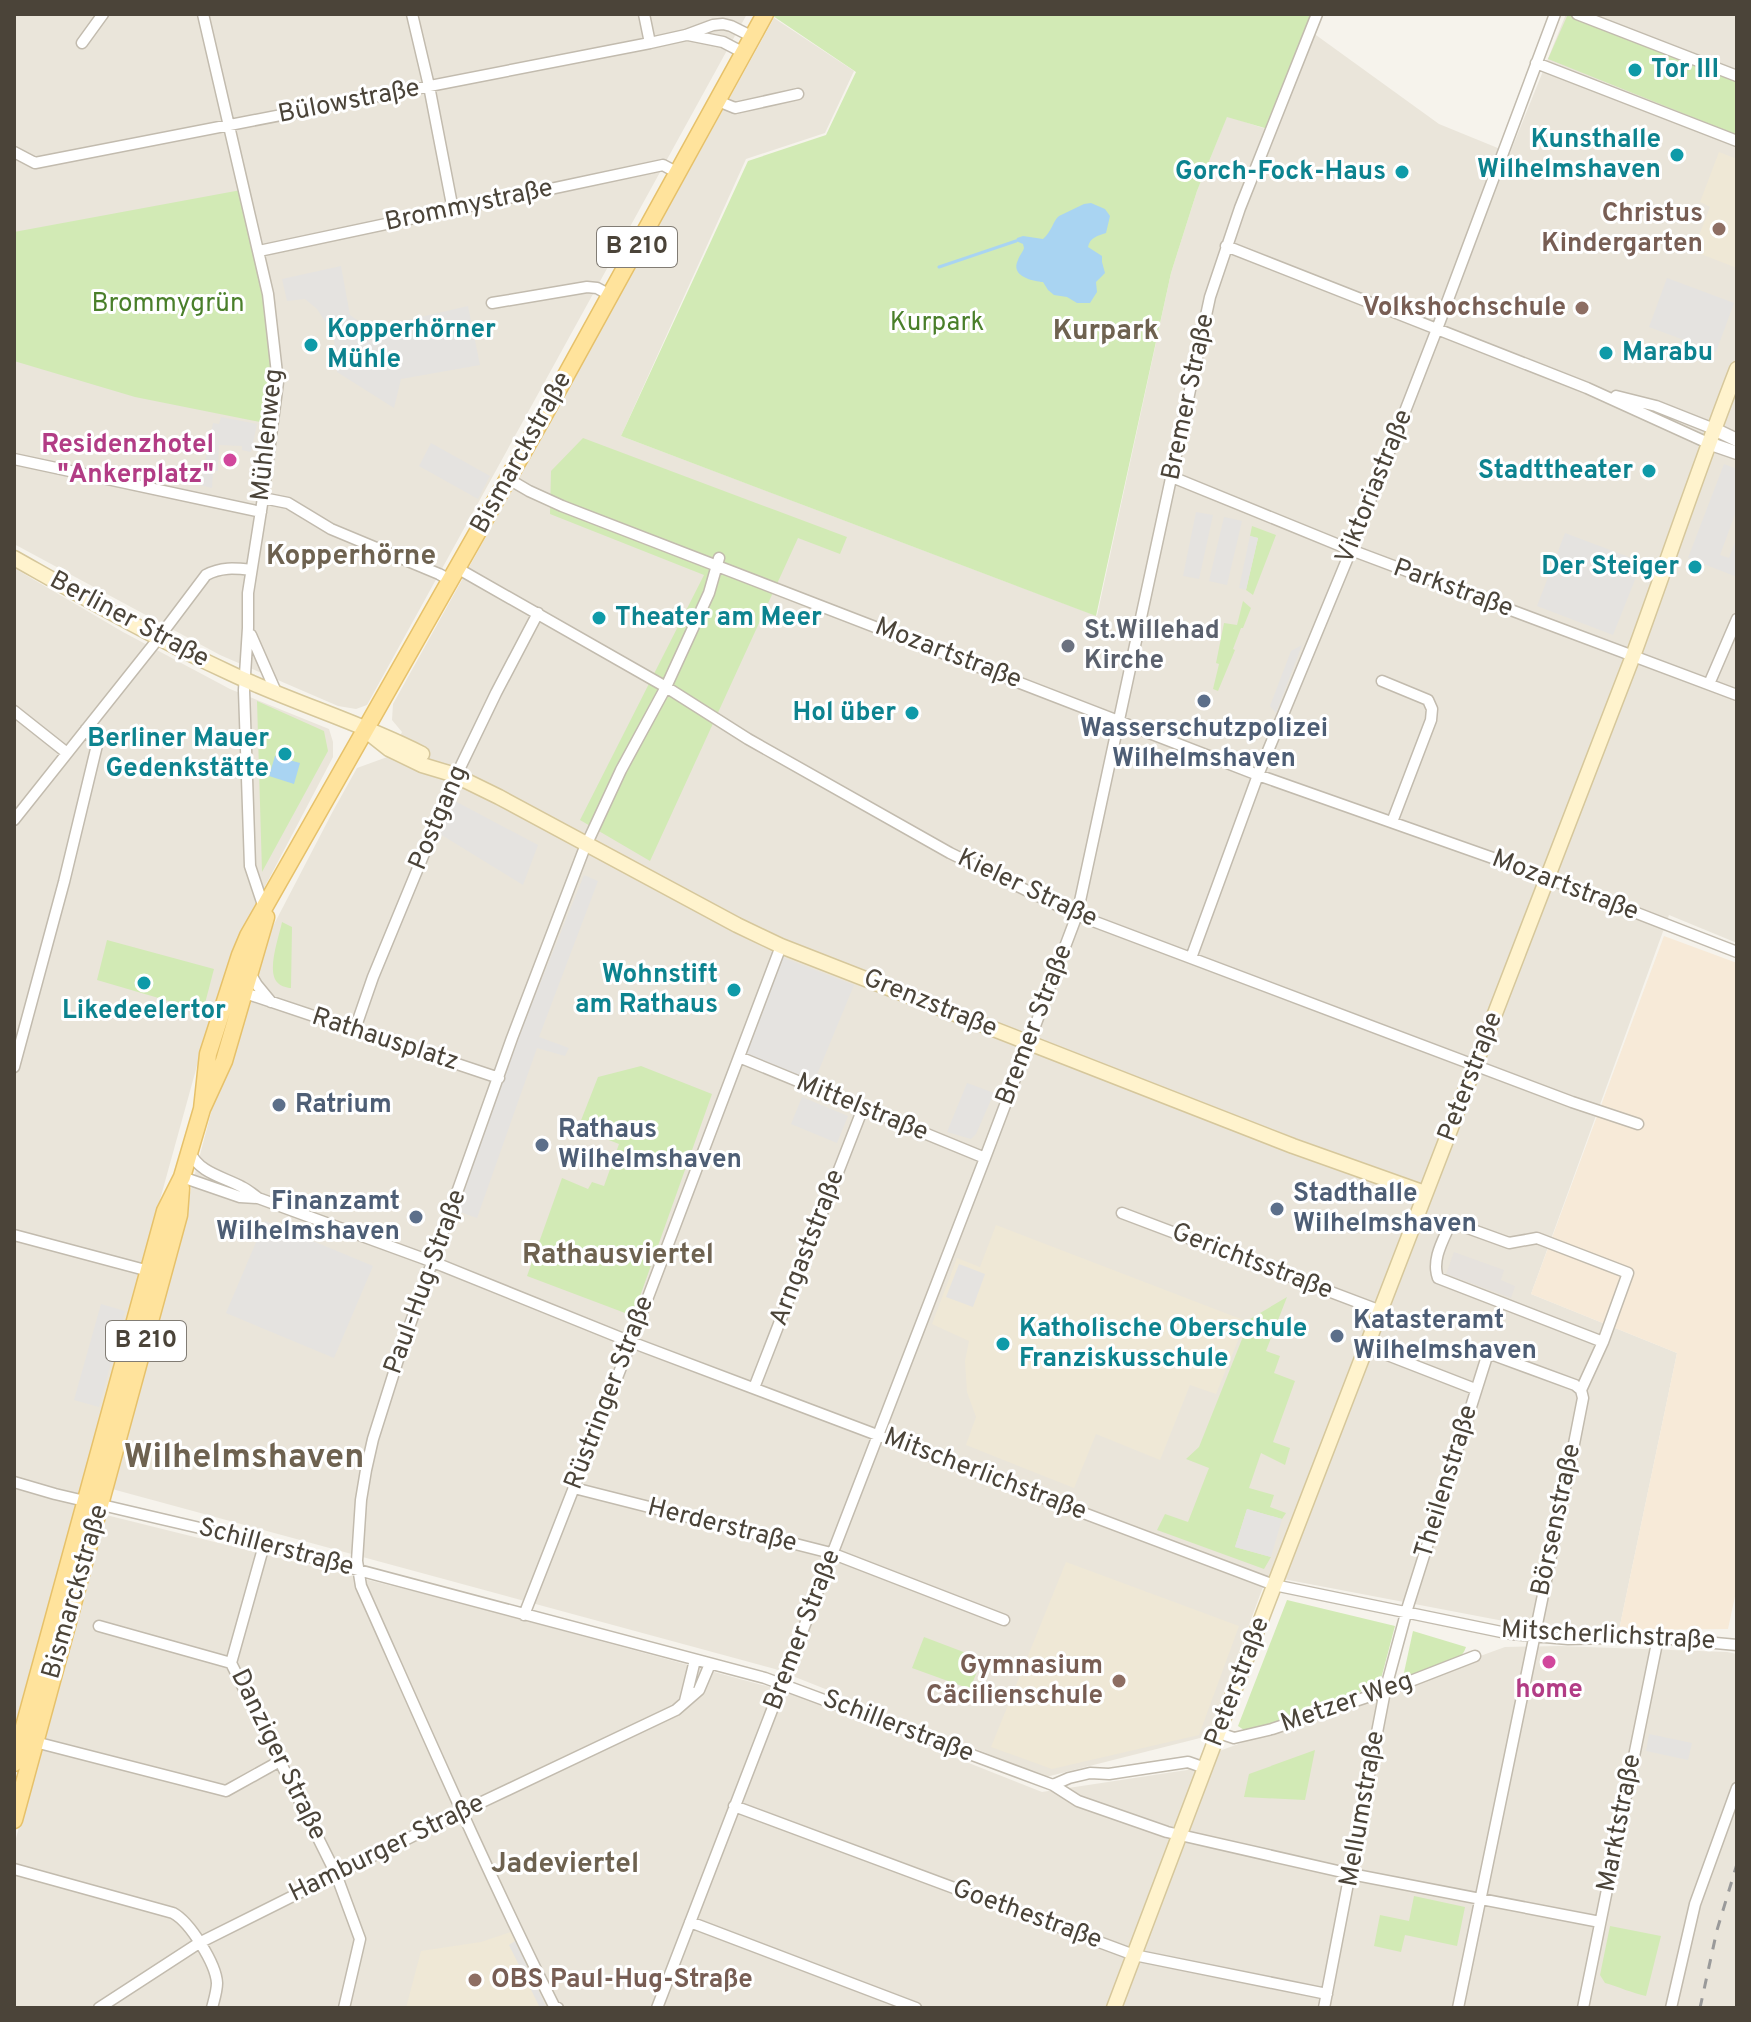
<svg xmlns="http://www.w3.org/2000/svg" width="1751" height="2022" font-family="Overpass,sans-serif">
	<style>
		.residential { fill: #eae5da }
		.commercial { fill: #f7ead8 }
		.industrial { fill: #e6e2dd }
		.education { fill: #efe8d6 }
		.green { fill: #d2eab5 }
		.parking { fill: #e5e3e0 }
		.water { fill: #a9d4f2 }
		.lines { fill: none; stroke-linecap: round; stroke-linejoin: round }
		.stream { stroke: #a9d4f2; stroke-width: 3 }
		.minor-casing { stroke: #c2bbae; stroke-width: 13 }
		.tertiary-casing { stroke: #c2bbae; stroke-width: 15 }
		.secondary-casing { stroke: #d6c79b; stroke-width: 17 }
		.primary-casing { stroke: #e6c16a; stroke-width: 19 }
		.minor { stroke: #fff; stroke-width: 10 }
		.tertiary { stroke: #fff; stroke-width: 12 }
		.secondary { stroke: #fff3cd; stroke-width: 14 }
		.primary { stroke: #ffe39c; stroke-width: 16 }
		.rail { stroke: #9a9a9a; stroke-width: 3; stroke-dasharray: 10 10; stroke-linecap: butt }
		.culture-dot { fill: #0f9aa8; stroke: #fff; stroke-width: 3 }
		.education-dot { fill: #8d6e63; stroke: #fff; stroke-width: 3 }
		.hotel-dot { fill: #d1479c; stroke: #fff; stroke-width: 3 }
		.worship-dot { fill: #6b7280; stroke: #fff; stroke-width: 3 }
		.service-dot { fill: #5c6f8a; stroke: #fff; stroke-width: 3 }
		.labels { text-anchor: middle; dominant-baseline: central; stroke-width: 6; stroke-linejoin: round; paint-order: stroke }
		.shield { fill: #fff; stroke: #817c74; stroke-width: 2 }
		.shield-label { font-size: 24px; font-weight: bold; fill: #4b4439 }
		.culture-label { font-size: 26px; font-weight: bold; fill: #0d838f; stroke: #fff; text-anchor: end }
		.street-label { font-size: 26px; fill: #4b4439; stroke: #fff }
		.education-label { font-size: 26px; font-weight: bold; fill: #785e54; stroke: #fff; text-anchor: end }
		.park-label { font-size: 26px; fill: #4a7f2a; stroke: #fff }
		.hotel-label { font-size: 26px; font-weight: bold; fill: #b23c85; stroke: #fff; text-anchor: end }
		.worship-label { font-size: 26px; font-weight: bold; fill: #5b616d; stroke: #fff; text-anchor: start }
		.service-label { font-size: 26px; font-weight: bold; fill: #4e5e75; stroke: #fff; text-anchor: start }
		.neighbourhood-label { font-size: 28px; font-weight: bold; fill: #6e6250; stroke: #fff }
		.district-label { font-size: 34px; font-weight: bold; fill: #6e6250; stroke: #fff }
	</style>
	<rect width="100%" height="100%" fill="#f6f3ec"/>
	<!-- residential -->
	<path class="residential" d="M 14,14 L 747,14 L 367,705 L 356,709 L 338,706 L 220,655 L 14,544 Z
		M 1566,14 L 1737,14 L 1737,943 L 1669,915 L 1531,1294 L 1677,1353 L 1619,1630 L 1540,1628 L 1267,1576 L 1208,1736 L 1046,1777 L 775,1669 L 112,1489 L 216,1094 L 246,1000 L 270,932 L 333,811 L 357,768 L 390,756 L 402,732 L 392,720 L 393,704 L 774,18 L 854,71 L 825,133 L 746,159 L 621,436 L 1097,616 L 1171,273 L 1197,191 L 1227,116 L 1269,130 L 1309,30 L 1439,124 L 1510,153 Z
		M 14,568 L 123,632 L 230,689 L 329,729 L 333,742 L 333,757 L 252,911 L 231,959 L 208,1026 L 14,1728 Z
		M 102,1514 L 445,1599 L 792,1693 L 1042,1792 L 1187,1770 L 1222,1750 L 1505,1647 L 1559,1646 L 1727,1652 L 1737,1654 L 1737,2008 L 14,2008 L 14,1846 Z"/>
	<!-- commercial -->
	<path class="commercial" d="M 1664,936 L 1737,963 L 1737,1587 L 1728,1629 L 1619,1630 L 1677,1353 L 1531,1294 Z"/>
	<!-- industrial -->
	<path class="industrial" d="M 1454,1252 L 1504,1270 L 1501,1280 L 1515,1286 L 1511,1298 L 1446,1274 Z"/>
	<!-- education -->
	<path class="education" d="M 1719,152 L 1737,159 L 1737,268 L 1693,251 L 1710,207 L 1700,202 Z
		M 996,1225 L 1246,1321 L 1216,1394 L 1190,1385 L 1160,1460 L 1096,1434 L 1074,1488 L 966,1445 L 976,1417 L 967,1392 L 965,1361 L 969,1341 L 932,1324 L 957,1258 L 980,1267 Z
		M 1066,1562 L 1239,1626 L 1199,1735 L 1052,1769 L 991,1747 Z
		M 511,1932 L 550,2008 L 406,2008 L 421,1951 L 481,1942 Z"/>
	<!-- green -->
	<path class="green" d="M 775,14 L 1313,14 L 1268,129 L 1227,117 L 1197,191 L 1171,273 L 1096,616 L 621,436 L 748,161 L 826,135 L 856,72 L 773,16 Z
		M 1568,14 L 1737,80 L 1737,135 L 1548,59 Z
		M 241,190 L 266,292 L 275,382 L 270,424 L 135,397 L 14,361 L 14,232 Z
		M 583,438 L 847,537 L 840,554 L 798,538 L 650,861 L 580,820 L 704,575 L 550,514 L 551,471 Z
		M 1252,526 L 1276,535 L 1253,595 L 1246,590 L 1258,538 L 1250,536 Z
		M 1243,601 L 1251,608 L 1243,628 L 1241,628 L 1233,649 L 1235,650 L 1218,691 L 1213,689 L 1219,664 L 1216,663 L 1224,623 L 1237,625 Z
		M 257,701 L 324,731 L 328,751 L 262,872 Z
		M 282,922 L 292,927 L 291,988 C 288,988 281,986 279,984 C 265,974 279,937 282,922 Z
		M 107,940 L 214,969 L 203,1011 L 97,980 Z
		M 641,1066 L 712,1094 L 633,1316 L 527,1276 L 562,1178 L 588,1189 L 592,1182 L 604,1186 L 619,1144 L 578,1128 L 598,1077 Z
		M 1287,1297 L 1266,1351 L 1280,1356 L 1274,1373 L 1295,1381 L 1273,1442 L 1290,1448 L 1285,1465 L 1261,1453 L 1249,1488 L 1274,1495 L 1270,1507 L 1286,1513 L 1282,1519 L 1247,1509 L 1235,1547 L 1271,1557 L 1264,1569 L 1157,1530 L 1165,1514 L 1188,1522 L 1209,1468 L 1186,1459 L 1199,1447 L 1250,1319 Z
		M 1287,1600 L 1395,1626 L 1381,1679 L 1371,1688 L 1247,1732 L 1238,1726 Z
		M 1413,1631 L 1466,1647 C 1459,1669 1423,1672 1403,1677 Z
		M 924,1637 L 982,1659 L 970,1689 L 912,1668 Z
		M 1315,1750 L 1305,1800 L 1244,1797 L 1249,1774 Z
		M 1414,1896 L 1465,1907 L 1457,1946 L 1405,1935 L 1401,1952 L 1374,1946 L 1380,1915 L 1409,1921 Z
		M 1610,1926 L 1661,1936 L 1646,1996 C 1632,1993 1619,1987 1605,1983 L 1600,1975 Z"/>
	<!-- parking -->
	<path class="parking" d="M 341,266 L 350,315 L 370,329 L 468,306 L 480,365 L 401,379 L 394,408 L 337,372 L 334,340 L 326,323 L 317,309 L 305,299 L 287,301 L 282,279 Z
		M 1667,278 L 1734,303 L 1716,352 L 1649,327 Z
		M 221,417 L 257,424 L 251,452 L 242,450 L 242,446 L 219,445 L 218,471 L 213,471 L 212,488 L 200,485 L 213,423 L 219,424 Z
		M 431,443 L 490,476 L 478,499 L 419,466 Z
		M 1724,464 L 1737,469 L 1737,509 L 1720,555 L 1729,558 L 1737,537 L 1737,577 L 1688,558 Z
		M 1196,512 L 1213,515 L 1199,579 L 1183,576 Z
		M 1224,517 L 1242,521 L 1227,585 L 1209,581 Z
		M 1565,533 L 1642,562 L 1613,635 L 1537,606 Z
		M 1250,536 L 1258,538 L 1246,590 L 1239,588 Z
		M 1302,645 L 1276,713 L 1270,706 L 1291,651 Z
		M 453,800 L 538,845 L 523,885 L 440,834 Z
		M 584,875 L 598,881 L 539,1037 L 569,1048 L 565,1056 L 537,1048 L 477,1218 L 457,1211 L 518,1038 Z
		M 781,957 L 854,985 L 814,1082 L 743,1053 Z
		M 967,1083 L 994,1093 L 976,1134 L 971,1139 L 947,1132 Z
		M 802,1097 L 848,1116 L 837,1143 L 791,1124 Z
		M 265,1221 L 373,1266 L 334,1358 L 226,1313 Z
		M 959,1264 L 985,1274 L 973,1307 L 946,1297 Z
		M 101,1304 L 125,1311 L 99,1407 L 74,1400 Z
		M 1247,1509 L 1282,1519 L 1271,1557 L 1235,1547 Z
		M 1649,1734 L 1692,1743 L 1688,1760 L 1646,1751 Z
		M 515,1941 L 547,2008 L 540,2008 L 509,1945 Z"/>
	<!-- water -->
	<path class="water" d="M 1091,203 L 1105,209 L 1110,216 L 1106,233 C 1098,236 1090,237 1088,247 L 1102,256 L 1102,262 L 1105,273 L 1096,282 L 1097,292 L 1090,303 L 1077,303 L 1067,297 L 1054,295 L 1048,290 L 1043,282 C 1032,281 1010,276 1018,260 C 1019,256 1023,252 1024,248 L 1023,244 L 1016,241 L 1017,238 L 1023,236 L 1043,239 C 1052,231 1053,221 1059,216 L 1084,204 Z
		M 275,756 L 300,763 L 294,784 L 269,776 Z"/>
	<g class="lines">
		<!-- stream -->
		<path class="stream" d="M 939,267 L 1016,241"/>
		<!-- minor casing -->
		<g class="minor-casing">
			<path id="minor" d="M 203,14 L 268,294 L 278,382 L 263,498 L 248,593 L 248,628 L 244,690 L 250,866 L 264,908
				M 412,14 L 429,86 L 453,210
				M 644,14 L 650,43
				M 1577,14 L 1737,76
				M 688,35 L 723,42 L 744,53
				M 82,43 L 103,14
				M 1536,63 L 1737,141
				M 718,101 L 735,108 L 798,94
				M 14,152 L 35,163 L 650,43 L 686,35 L 713,25 L 723,24 L 731,26 L 753,37
				M 1226,246 L 1587,388 L 1708,443
				M 259,251 L 663,165 L 678,173
				M 492,303 L 587,287 L 597,288 L 610,295
				M 1616,396 L 1656,406 L 1714,429
				M 14,459 L 261,512
				M 1172,477 L 1351,550 L 1737,695
				M 507,478 L 529,491 L 562,506 L 1258,775 L 1521,868 L 1737,952
				M 263,498 L 288,503 L 331,529 L 439,574 L 450,580
				M 457,568 L 666,687 L 748,739 L 950,853 L 1077,915 L 1572,1102 L 1638,1124
				M 251,635 L 276,692
				M 1382,681 L 1428,700 L 1432,709 L 1431,720 L 1392,822
				M 1709,684 L 1737,619
				M 14,711 L 67,753
				M 14,820 L 154,644 L 206,575 C 221,567 234,568 251,570
				M 1191,958 L 1258,775 L 1351,550 L 1437,329 L 1555,14
				M 250,973 L 257,985 L 271,1002
				M 239,994 L 245,993 L 499,1078
				M 355,1029 L 373,977 L 456,776 L 496,693 L 538,613
				M 739,1057 L 985,1158
				M 14,1067 L 64,882 L 97,745 L 86,729
				M 190,1152 C 199,1173 224,1177 242,1187 C 248,1190 253,1194 258,1198 L 433,1262 L 631,1342 L 1274,1585 L 1511,1634 L 1568,1639 L 1650,1637 L 1737,1645
				M 182,1177 L 240,1197 L 257,1198
				M 1122,1213 L 1381,1311
				M 1416,1218 L 1430,1222 L 1451,1222 L 1509,1243 L 1537,1238 L 1628,1273 L 1603,1342 L 1581,1390 L 1583,1398 L 1572,1454 L 1458,2008
				M 1451,1222 C 1444,1239 1431,1259 1438,1278 L 1603,1342
				M 14,1235 L 149,1271
				M 1367,1347 L 1475,1389
				M 754,1388 L 863,1108
				M 14,1482 L 55,1494 L 200,1528 L 765,1678 L 1053,1785 L 1078,1801 L 1167,1832 L 1351,1874 L 1600,1922
				M 574,1488 L 831,1553 L 1004,1620
				M 264,1545 L 231,1663 L 336,1874 L 360,1939 L 344,2008
				M 524,1615 L 631,1342 L 781,946
				M 99,1626 L 231,1663
				M 685,1701 L 695,1660
				M 1219,1733 L 1234,1738 L 1272,1729 L 1385,1691 L 1475,1656
				M 35,1742 L 226,1791 L 280,1761
				M 1053,1785 L 1069,1778 L 1090,1773 L 1109,1774 L 1188,1762 L 1205,1768
				M 734,1806 L 1134,1955 L 1327,1994
				M 14,1869 L 173,1913 C 190,1922 216,1964 217,1983 C 217,1991 214,2000 212,2008
				M 690,1922 L 916,2008
				M 99,2008 L 199,1943 L 461,1812 L 676,1710 L 699,1690 L 710,1664
				M 558,2008 L 554,2006 C 485,1868 424,1727 361,1586 L 357,1561 L 361,1500 L 366,1470 L 373,1439 L 402,1347 L 512,1038 L 583,852 L 621,770 L 666,687 L 709,593 L 719,558
				M 657,2008 L 985,1158 L 1077,915 L 1210,297 L 1240,208 L 1317,14
				M 1324,2008 L 1385,1691 L 1408,1606 L 1488,1353 L 1575,1385 L 1581,1390
				M 1583,2008 L 1658,1638
				M 1671,2008 L 1695,1904 L 1737,1788"/>
		</g>
		<!-- tertiary casing -->
		<g class="tertiary-casing">
			<path id="tertiary" d="M 1714,429 L 1737,440
				M 1708,443 L 1737,453"/>
		</g>
		<!-- secondary casing -->
		<g class="secondary-casing">
			<path id="secondary" d="M 14,558 C 85,598 156,639 230,673 C 293,703 360,722 422,754
				M 365,730 L 389,749 L 422,765 L 452,774 L 499,797 L 737,925 L 781,946 L 1293,1146 L 1425,1193
				M 1114,2008 L 1264,1612 L 1633,656 C 1668,560 1700,464 1737,369"/>
		</g>
		<!-- primary casing -->
		<g class="primary-casing">
			<path id="primary" d="M 202,1109 L 208,1054 L 240,955 L 248,936 L 543,417 L 765,14
				M 14,1763 L 165,1211 L 182,1177 L 202,1109 L 224,1061 L 266,917
				M 14,1820 L 179,1215 L 181,1188"/>
		</g>
		<!-- minor -->
		<use href="#minor" class="minor"/>
		<!-- tertiary -->
		<use href="#tertiary" class="tertiary"/>
		<!-- secondary -->
		<use href="#secondary" class="secondary"/>
		<!-- primary -->
		<use href="#primary" class="primary"/>
		<!-- rail -->
		<path class="rail" d="M 1700,2008 L 1717,1930 L 1737,1864"/>
	</g>
	<!-- markers -->
	<g class="culture-dot">
		<circle cx="1635" cy="70" r="8"/>
		<circle cx="1677" cy="155" r="8"/>
		<circle cx="1402" cy="172" r="8"/>
		<circle cx="311" cy="345" r="8"/>
		<circle cx="1606" cy="353" r="8"/>
		<circle cx="1649" cy="471" r="8"/>
		<circle cx="1695" cy="567" r="8"/>
		<circle cx="599" cy="618" r="8"/>
		<circle cx="912" cy="713" r="8"/>
		<circle cx="285" cy="754" r="8"/>
		<circle cx="144" cy="983" r="8"/>
		<circle cx="734" cy="990" r="8"/>
		<circle cx="1003" cy="1344" r="8"/>
	</g>
	<g class="education-dot">
		<circle cx="1719" cy="229" r="8"/>
		<circle cx="1582" cy="308" r="8"/>
		<circle cx="1119" cy="1681" r="8"/>
		<circle cx="475" cy="1980" r="8"/>
	</g>
	<g class="hotel-dot">
		<circle cx="230" cy="460" r="8"/>
		<circle cx="1549" cy="1662" r="8"/>
	</g>
	<circle class="worship-dot" cx="1068" cy="646" r="8"/>
	<g class="service-dot">
		<circle cx="1204" cy="701" r="8"/>
		<circle cx="279" cy="1105" r="8"/>
		<circle cx="542" cy="1145" r="8"/>
		<circle cx="1277" cy="1209" r="8"/>
		<circle cx="416" cy="1217" r="8"/>
		<circle cx="1337" cy="1336" r="8"/>
	</g>
	<g class="labels">
		<!-- shield labels -->
		<g class="shield">
			<rect x="597" y="227" width="80" height="40" rx="6"/>
			<rect x="106" y="1321" width="80" height="40" rx="6"/>
		</g>
		<g class="shield-label">
			<text x="637" y="247">B 210</text>
			<text x="146" y="1341">B 210</text>
		</g>
		<!-- culture labels -->
		<g class="culture-label">
			<text x="1651" y="70" text-anchor="start">Tor III</text>
			<text x="1661" y="140">Kunsthalle<tspan x="1661" dy="30">Wilhelmshaven</tspan></text>
			<text x="1386" y="172">Gorch-Fock-Haus</text>
			<text x="327" y="330" text-anchor="start">Kopperhörner<tspan x="327" dy="30">Mühle</tspan></text>
			<text x="1622" y="353" text-anchor="start">Marabu</text>
			<text x="1633" y="471">Stadttheater</text>
			<text x="1679" y="567">Der Steiger</text>
			<text x="615" y="618" text-anchor="start">Theater am Meer</text>
			<text x="896" y="713">Hol über</text>
			<text x="269" y="739">Berliner Mauer<tspan x="269" dy="30">Gedenkstätte</tspan></text>
			<text x="718" y="975">Wohnstift<tspan x="718" dy="30">am Rathaus</tspan></text>
			<text x="144" y="1011" text-anchor="middle">Likedeelertor</text>
			<text x="1019" y="1329" text-anchor="start">Katholische Oberschule<tspan x="1019" dy="30">Franziskusschule</tspan></text>
		</g>
		<!-- street labels -->
		<g class="street-label">
			<text transform="translate(349 102) rotate(-11)">Bülowstraße</text>
			<text transform="translate(469 206) rotate(-12)">Brommystraße</text>
			<text transform="translate(1189 397) rotate(-78)">Bremer Straße</text>
			<text transform="translate(268 435) rotate(-84)">Mühlenweg</text>
			<text transform="translate(522 453) rotate(-61)">Bismarckstraße</text>
			<text transform="translate(1375 487) rotate(-68)">Viktoriastraße</text>
			<text transform="translate(1453 589) rotate(20)">Parkstraße</text>
			<text transform="translate(129 620) rotate(28)">Berliner Straße</text>
			<text transform="translate(948 654) rotate(21)">Mozartstraße</text>
			<text transform="translate(439 818) rotate(-67)">Postgang</text>
			<text transform="translate(1565 886) rotate(21)">Mozartstraße</text>
			<text transform="translate(1027 889) rotate(25)">Kieler Straße</text>
			<text transform="translate(930 1004) rotate(22)">Grenzstraße</text>
			<text transform="translate(1035 1025) rotate(-69)">Bremer Straße</text>
			<text transform="translate(385 1040) rotate(18)">Rathausplatz</text>
			<text transform="translate(1471 1077) rotate(-69)">Peterstraße</text>
			<text transform="translate(862 1108) rotate(22)">Mittelstraße</text>
			<text transform="translate(808 1248) rotate(-69)">Arngaststraße</text>
			<text transform="translate(1252 1262) rotate(21)">Gerichtsstraße</text>
			<text transform="translate(426 1282) rotate(-70)">Paul-Hug-Straße</text>
			<text transform="translate(610 1393) rotate(-69)">Rüstringer Straße</text>
			<text transform="translate(985 1475) rotate(21)">Mitscherlichstraße</text>
			<text transform="translate(1447 1482) rotate(-73)">Theilenstraße</text>
			<text transform="translate(1557 1520) rotate(-78)">Börsenstraße</text>
			<text transform="translate(722 1526) rotate(14)">Herderstraße</text>
			<text transform="translate(276 1548) rotate(15)">Schillerstraße</text>
			<text transform="translate(76 1592) rotate(-74)">Bismarckstraße</text>
			<text transform="translate(803 1630) rotate(-69)">Bremer Straße</text>
			<text transform="translate(1608 1636) rotate(3)">Mitscherlichstraße</text>
			<text transform="translate(1238 1682) rotate(-69)">Peterstraße</text>
			<text transform="translate(1347 1703) rotate(-19)">Metzer Weg</text>
			<text transform="translate(898 1727) rotate(21)">Schillerstraße</text>
			<text transform="translate(278 1755) rotate(64)">Danziger Straße</text>
			<text transform="translate(1363 1809) rotate(-80)">Mellumstraße</text>
			<text transform="translate(1620 1823) rotate(-79)">Marktstraße</text>
			<text transform="translate(387 1849) rotate(-26)">Hamburger Straße</text>
			<text transform="translate(1027 1915) rotate(20)">Goethestraße</text>
		</g>
		<!-- education labels -->
		<g class="education-label">
			<text x="1703" y="214">Christus<tspan x="1703" dy="30">Kindergarten</tspan></text>
			<text x="1566" y="308">Volkshochschule</text>
			<text x="1103" y="1666">Gymnasium<tspan x="1103" dy="30">Cäcilienschule</tspan></text>
			<text x="491" y="1980" text-anchor="start">OBS Paul-Hug-Straße</text>
		</g>
		<!-- park labels -->
		<g class="park-label">
			<text x="168" y="304">Brommygrün</text>
			<text x="937" y="323">Kurpark</text>
		</g>
		<!-- hotel labels -->
		<g class="hotel-label">
			<text x="214" y="445">Residenzhotel<tspan x="214" dy="30">"Ankerplatz"</tspan></text>
			<text x="1549" y="1690" text-anchor="middle">home</text>
		</g>
		<!-- worship labels -->
		<g class="worship-label">
			<text x="1084" y="631">St.Willehad<tspan x="1084" dy="30">Kirche</tspan></text>
		</g>
		<!-- service labels -->
		<g class="service-label">
			<text x="1204" y="729" text-anchor="middle">Wasserschutzpolizei<tspan x="1204" dy="30">Wilhelmshaven</tspan></text>
			<text x="295" y="1105">Ratrium</text>
			<text x="558" y="1130">Rathaus<tspan x="558" dy="30">Wilhelmshaven</tspan></text>
			<text x="1293" y="1194">Stadthalle<tspan x="1293" dy="30">Wilhelmshaven</tspan></text>
			<text x="400" y="1202" text-anchor="end">Finanzamt<tspan x="400" dy="30">Wilhelmshaven</tspan></text>
			<text x="1353" y="1321">Katasteramt<tspan x="1353" dy="30">Wilhelmshaven</tspan></text>
		</g>
		<!-- neighbourhood labels -->
		<g class="neighbourhood-label">
			<text x="1106" y="332">Kurpark</text>
			<text x="351" y="557">Kopperhörne</text>
			<text x="618" y="1256">Rathausviertel</text>
			<text x="565" y="1865">Jadeviertel</text>
		</g>
		<!-- district labels -->
		<g class="district-label">
			<text x="244" y="1458">Wilhelmshaven</text>
		</g>
	</g>
	<!-- border -->
	<rect width="1751" height="2022" fill="none" stroke="#4b4439" stroke-width="32"/>
</svg>
